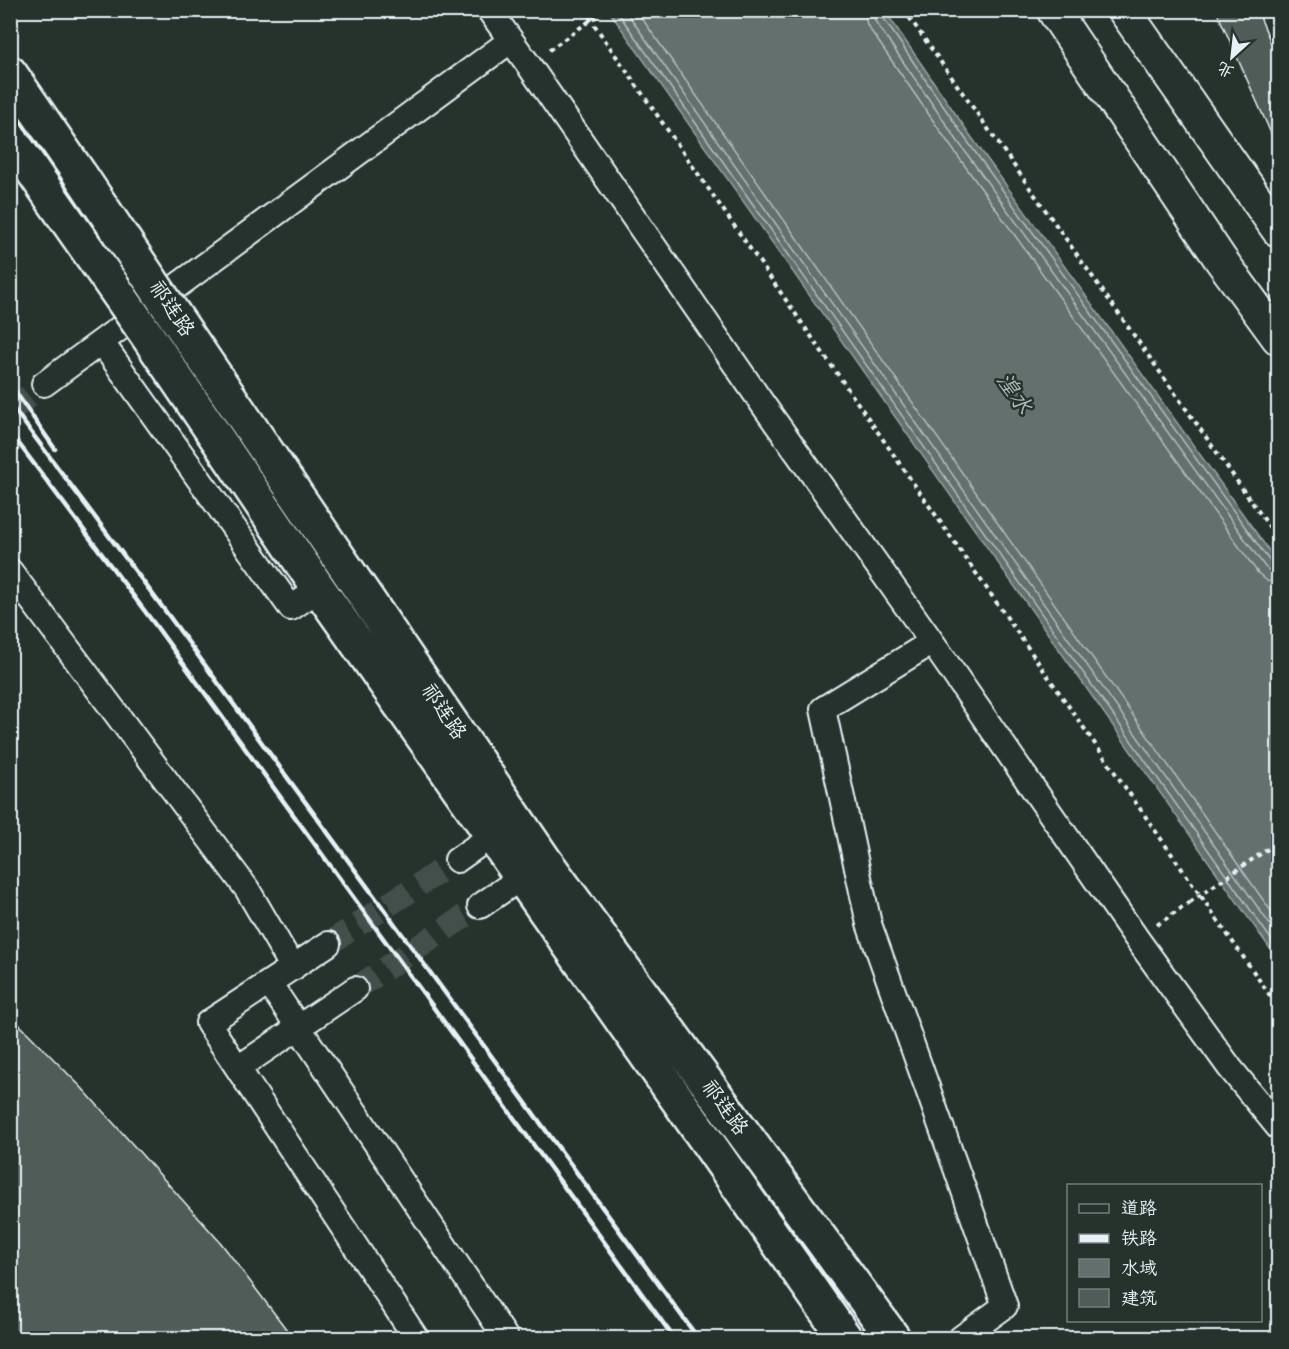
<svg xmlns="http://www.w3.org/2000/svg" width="1289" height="1349" font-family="Kalam,'LXGW WenKai TC',sans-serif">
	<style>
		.water { fill: #636f6d; stroke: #98a3a5; stroke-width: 1.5 }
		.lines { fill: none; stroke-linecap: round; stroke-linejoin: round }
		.shore { stroke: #b3bdc0; stroke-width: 1.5 }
		.building { fill: #505c59; stroke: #e8f1f8; stroke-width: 1.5 }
		.minor-tunnel { stroke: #43504b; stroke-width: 24; stroke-dasharray: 24 12; stroke-linecap: butt }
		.minor-casing { stroke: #e8f1f8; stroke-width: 28 }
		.major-casing { stroke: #e8f1f8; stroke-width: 36 }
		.highway-casing { stroke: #e8f1f8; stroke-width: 38 }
		.path { stroke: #e8f1f8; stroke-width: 4; stroke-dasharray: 4.5 4.5; stroke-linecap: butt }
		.minor { stroke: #26332d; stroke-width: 24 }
		.major { stroke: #26332d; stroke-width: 32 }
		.highway { stroke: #26332d; stroke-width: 33 }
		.rail { stroke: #e8f1f8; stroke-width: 4.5 }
		.highway-bridge-casing { stroke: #e8f1f8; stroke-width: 38; stroke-linecap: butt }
		.path-bridge { stroke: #e8f1f8; stroke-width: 4; stroke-dasharray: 4.5 4.5; stroke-linecap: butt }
		.highway-bridge { stroke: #26332d; stroke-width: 33 }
		.labels { text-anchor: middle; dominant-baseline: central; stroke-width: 5; stroke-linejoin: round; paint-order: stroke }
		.street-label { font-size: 21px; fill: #e8f1f8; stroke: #26332d }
		.water-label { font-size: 22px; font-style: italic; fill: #b3bdc0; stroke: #26332d }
	</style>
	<rect width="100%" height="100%" fill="#26332d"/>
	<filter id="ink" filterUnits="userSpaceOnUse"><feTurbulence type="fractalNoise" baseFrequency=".0167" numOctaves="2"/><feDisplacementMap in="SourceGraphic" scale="12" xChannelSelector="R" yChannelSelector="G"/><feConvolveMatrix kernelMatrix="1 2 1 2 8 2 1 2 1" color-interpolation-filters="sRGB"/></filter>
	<g filter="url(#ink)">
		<!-- water -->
		<path class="water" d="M 609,11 L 885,11 L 970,135 L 1278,563 L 1278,960 Z"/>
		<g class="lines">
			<!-- shore -->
			<path class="shore" d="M 616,10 L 1278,949
				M 625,10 L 1278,936
				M 636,10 L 1278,921
				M 864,10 L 867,25 L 952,148 L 1258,573 L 1267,581 L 1278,583
				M 873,10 L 875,21 L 959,143 L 1265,567 L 1271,572 L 1278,574
				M 880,10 L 882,16 L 965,138 L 1271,563 L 1278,566"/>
		</g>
		<!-- building -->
		<path class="building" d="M 1216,10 L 1271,10 L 1260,17 L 1278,59 L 1278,149 Z
			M 10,1015 L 82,1088 L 221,1243 L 293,1338 L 10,1338 Z"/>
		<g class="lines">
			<!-- minor-tunnel -->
			<path class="minor-tunnel" d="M 10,411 L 44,384
				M 328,944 L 457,860
				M 355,989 L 480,906"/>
			<!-- minor casing -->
			<g class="minor-casing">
				<path id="minor" d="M 489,10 L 528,64 L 764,406 L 932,642 L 1137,939 L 1230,1068 L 1278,1127
					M 102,343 L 291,608 L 319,589
					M 44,384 L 510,41
					M 10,571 L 247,889 L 293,968
					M 932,642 L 823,709 L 869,924 L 1005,1306 L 961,1338
					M 457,860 L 504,827
					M 480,906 L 535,868
					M 328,944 L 208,1023 L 416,1338
					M 269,983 L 506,1338
					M 238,1068 L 355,989"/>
			</g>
			<!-- major casing -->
			<g class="major-casing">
				<path id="major" d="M 1053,10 L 1221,260 L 1278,338
					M 1124,10 L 1278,230"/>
			</g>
			<!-- highway casing -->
			<g class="highway-casing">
				<path id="highway" d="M 10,73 L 81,176
					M 10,138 L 52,199
					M 174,315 L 545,861 L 893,1338
					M 147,335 L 319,589 L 845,1338"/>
			</g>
			<!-- path -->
			<path class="path" d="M 584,10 L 1189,879 L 1269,994 L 1278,1003
				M 904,10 L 1278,539
				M 549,50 L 605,10
				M 1157,925 L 1190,902"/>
			<!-- minor -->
			<use href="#minor" class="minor"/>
			<!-- major -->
			<use href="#major" class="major"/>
			<!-- highway -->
			<use href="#highway" class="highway"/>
			<!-- rail -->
			<path class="rail" d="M 10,384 L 55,449
				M 10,404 L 169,616 L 698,1338
				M 10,432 L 156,626 L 674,1338"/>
			<!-- highway-bridge casing -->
			<g class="highway-bridge-casing">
				<path id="highway-bridge" d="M 81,176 L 174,315
					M 52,199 L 147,335"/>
			</g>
			<!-- path-bridge -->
			<path class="path-bridge" d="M 1190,902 L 1278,842"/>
			<!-- highway-bridge -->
			<use href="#highway-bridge" class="highway-bridge"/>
		</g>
	</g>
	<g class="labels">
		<!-- street labels -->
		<g class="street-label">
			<text transform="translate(171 309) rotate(56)">祁连路</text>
			<text transform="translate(443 712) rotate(56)">祁连路</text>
			<text transform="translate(724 1108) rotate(54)">祁连路</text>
		</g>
		<!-- water labels -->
		<g class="water-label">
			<text transform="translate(1013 394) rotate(55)">湟水</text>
		</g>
	</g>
	<!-- margin -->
	<rect width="1289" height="1349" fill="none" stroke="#26332d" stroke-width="36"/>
	<rect x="18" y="18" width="1253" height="1313" fill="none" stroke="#e8f1f8" stroke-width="2" filter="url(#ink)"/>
	<!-- legend -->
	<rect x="1067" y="1184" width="195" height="138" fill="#26332d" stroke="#747f7e" stroke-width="1.5"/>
	<rect x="1079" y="1204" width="30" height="9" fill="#26332d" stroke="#747f7e" stroke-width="1.5"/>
	<text x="1121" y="1214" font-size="18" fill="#e8f1f8">道路</text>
	<rect x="1079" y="1234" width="30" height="9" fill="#e8f1f8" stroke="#747f7e" stroke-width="1.5"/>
	<text x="1121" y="1244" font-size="18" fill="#e8f1f8">铁路</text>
	<rect x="1079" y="1259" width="30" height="18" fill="#636f6d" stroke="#747f7e" stroke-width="1.5"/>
	<text x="1121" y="1274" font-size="18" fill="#e8f1f8">水域</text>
	<rect x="1079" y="1289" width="30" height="18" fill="#505c59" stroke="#747f7e" stroke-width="1.5"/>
	<text x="1121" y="1304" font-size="18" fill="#e8f1f8">建筑</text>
	<!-- north arrow -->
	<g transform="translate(1232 57) rotate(207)" stroke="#26332d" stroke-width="4.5" paint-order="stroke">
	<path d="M0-4.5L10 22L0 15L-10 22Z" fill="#e8f1f8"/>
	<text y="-9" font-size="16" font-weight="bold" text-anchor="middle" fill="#e8f1f8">北</text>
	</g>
</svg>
